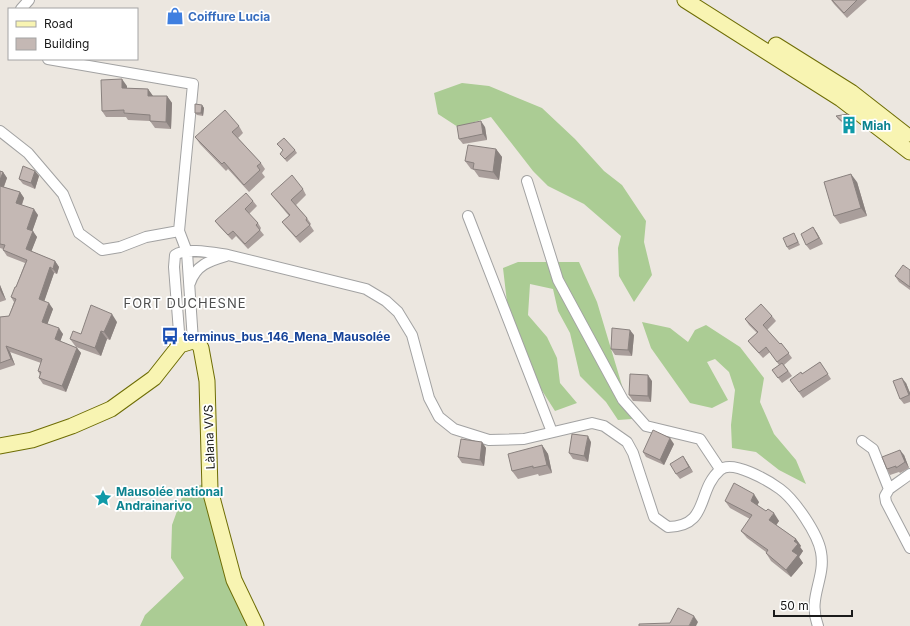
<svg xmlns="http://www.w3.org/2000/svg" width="910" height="626" font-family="Inter,sans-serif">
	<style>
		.forest { fill: #abcc94 }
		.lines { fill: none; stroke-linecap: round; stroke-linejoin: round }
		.street-casing { stroke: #a2a2a2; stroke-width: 12 }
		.secondary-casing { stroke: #6e6d05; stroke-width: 17 }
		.street { stroke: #fff; stroke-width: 10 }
		.secondary { stroke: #f8f4b2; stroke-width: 15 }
		.wall { fill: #a99e9b }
		.shaded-wall { fill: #89817e }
		.building { fill: #c4b8b4; stroke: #89817e }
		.labels { text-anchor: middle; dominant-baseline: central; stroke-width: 3.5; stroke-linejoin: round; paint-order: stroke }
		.shop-label { font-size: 12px; font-weight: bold; fill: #366cbe; stroke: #fff; text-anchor: start }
		.culture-label { font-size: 12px; font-weight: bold; fill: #0d838f; stroke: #fff; text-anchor: start }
		.transit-label { font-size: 12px; font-weight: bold; fill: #164399; stroke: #fff; text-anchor: start }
		.street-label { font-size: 12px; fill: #1b1b1b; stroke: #fff }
		.neighbourhood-label { font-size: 13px; letter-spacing: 1px; fill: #4e4e4e; stroke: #fff }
	</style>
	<rect width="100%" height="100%" fill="#ece7e0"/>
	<!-- forest -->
	<path class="forest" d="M 462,83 L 489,86 L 542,108 L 575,139 L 604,171 L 622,185 L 646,221 L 644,242 L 652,275 L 634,302 L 619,276 L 618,248 L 621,236 L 584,204 L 548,186 L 533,171 L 491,117 L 458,127 L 438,114 L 434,93 Z
		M 518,262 L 579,262 L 597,302 L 632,419 L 618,420 L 606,402 L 580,376 L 570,333 L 558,311 L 553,289 L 530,284 L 528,315 L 547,337 L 557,358 L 560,383 L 577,403 L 555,411 L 534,378 L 522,341 L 508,311 L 503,268 Z
		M 642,322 L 670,328 L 688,342 L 695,330 L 706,325 L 740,347 L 764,378 L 760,402 L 774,434 L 796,460 L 806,484 L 779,470 L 756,452 L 732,448 L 731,425 L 735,390 L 729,372 L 715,359 L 707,362 L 728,400 L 712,408 L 690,403 L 651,348 Z
		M 205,483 L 251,626 L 140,626 L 145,615 L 184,578 L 171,558 L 172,525 L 184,492 Z"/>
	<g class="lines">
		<!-- street casing -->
		<g class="street-casing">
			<path id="street" d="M 21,9 L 29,0
				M 48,59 L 193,84 L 179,231 L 187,252 L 193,341
				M 0,131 L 28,153 L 63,194 L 79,233 L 102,250 L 120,247 L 146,237 L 179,231
				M 527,181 L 558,280 L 623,400 L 646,426 L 700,439 L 720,469
				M 468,216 L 552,432
				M 190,283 C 196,265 209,261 226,256
				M 180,345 L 174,267 L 175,255 C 186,247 214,253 228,255 L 366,289 L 386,301 L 398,312 L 412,335 L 429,398 L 439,417 L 454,429 L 489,440 L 524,439 L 592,423 L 604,426 L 627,442 L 633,453 L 654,517 L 668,527 C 710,526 696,491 720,470 C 732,459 769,481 780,489 C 795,500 818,534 821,552 C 826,579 807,597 818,626
				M 862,441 L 873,449 L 889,489
				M 910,474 L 889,489 L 885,496 L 886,502 L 910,548"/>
		</g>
		<!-- secondary casing -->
		<g class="secondary-casing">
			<path id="secondary" d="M 685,0 L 841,99 L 910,152
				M 776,45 L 851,92 L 906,135
				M 0,446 L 32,440 L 72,426 L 111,409 L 154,378 L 180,345 L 193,341 L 198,343 L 201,348 L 207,381 L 210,490 L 234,580 L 256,626"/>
		</g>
		<!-- street -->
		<use href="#street" class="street"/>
		<!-- secondary -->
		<use href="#secondary" class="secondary"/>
	</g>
	<!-- wall -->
	<path class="wall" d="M 831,0 L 867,0 L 847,18 L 834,4 Z
		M 127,86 L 127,88 L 148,89 L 153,96 L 167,96 L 172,103 L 171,129 L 155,128 L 150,121 L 128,120 L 126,117 L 106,117 L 102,111 Z
		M 202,105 L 204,108 L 203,116 L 197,115 L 195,113 Z
		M 836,116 L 856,122 L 851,130 L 838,119 Z
		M 239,126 L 243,133 L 238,138 L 261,163 L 265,169 L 262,173 L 265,177 L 249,192 L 228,169 L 226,171 L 200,144 L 195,137 Z
		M 485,127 L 487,140 L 463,144 L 459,139 Z
		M 277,144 L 295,150 L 297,153 L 287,162 L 280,154 L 283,151 Z
		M 496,149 L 502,157 L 499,180 L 479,177 L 474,170 L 471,169 L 465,161 Z
		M 0,171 L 3,172 L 7,178 L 4,187 L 20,192 L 24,198 L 22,205 L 38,215 L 32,231 L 37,237 L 31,251 L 55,261 L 59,267 L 57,274 L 54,273 L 44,301 L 53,309 L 47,324 L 63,334 L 60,341 L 77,348 L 81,353 L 66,392 L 43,384 L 39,378 L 40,375 L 38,371 L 41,363 L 10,352 L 15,365 L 0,370 L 0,317 L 9,316 L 14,302 L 11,297 L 16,287 L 25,263 L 7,256 L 3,250 L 3,249 L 0,248 Z
		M 35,171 L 39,176 L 35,189 L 23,184 L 19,179 Z
		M 857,182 L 867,216 L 840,224 L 834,216 Z
		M 303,189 L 306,195 L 296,205 L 307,218 L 311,224 L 310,225 L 314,231 L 300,243 L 286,227 L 282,222 L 289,216 L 275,199 L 271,194 Z
		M 253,201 L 257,206 L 249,214 L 258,223 L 261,228 L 260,230 L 264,235 L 248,249 L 236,236 L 232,240 L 219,226 L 215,221 Z
		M 813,227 L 817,233 L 823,244 L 810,250 L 806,245 Z
		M 794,233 L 800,245 L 789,250 L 787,247 Z
		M 910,270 L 910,290 L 899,282 L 895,276 Z
		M 0,285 L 6,300 L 0,302 Z
		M 772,316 L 776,321 L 767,330 L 780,344 L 781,343 L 792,358 L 784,365 L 792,376 L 782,383 L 772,370 L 779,365 L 770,352 L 763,358 L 752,346 L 748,341 L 757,333 L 749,325 L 745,319 Z
		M 117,322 L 110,340 L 107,339 L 101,356 L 76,347 L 70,339 L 81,334 Z
		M 634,335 L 632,356 L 615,355 L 611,349 Z
		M 820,362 L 831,379 L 803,398 L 790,380 L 802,374 Z
		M 652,381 L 651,402 L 633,401 L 629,395 Z
		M 906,383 L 910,393 L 910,402 L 904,404 L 900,399 Z
		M 482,442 L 486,448 L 484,466 L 462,463 L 458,457 Z
		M 591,442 L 588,462 L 573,459 L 569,453 Z
		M 674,444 L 664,465 L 646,457 L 643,452 Z
		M 542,445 L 548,454 L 552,473 L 539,476 L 538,474 L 518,479 L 512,471 Z
		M 904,455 L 909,468 L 900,473 L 899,472 L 890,475 L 887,469 Z
		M 683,456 L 693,472 L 680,479 L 676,474 Z
		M 725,501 L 759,502 L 757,505 L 779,521 L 776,525 L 796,539 L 801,546 L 800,547 L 803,551 L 799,557 L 803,563 L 791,577 L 771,561 L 766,553 L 766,552 L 747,538 L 741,531 L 750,519 L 730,508 Z"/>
	<!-- shaded-wall -->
	<path class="shaded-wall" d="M 122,79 L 127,86 L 127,94 L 122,88 Z
		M 148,89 L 153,96 L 148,96 Z
		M 167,96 L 172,103 L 171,129 L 166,122 Z
		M 202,105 L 204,108 L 203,116 L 201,113 Z
		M 854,119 L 856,122 L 851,130 L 849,127 Z
		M 481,121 L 485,127 L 487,140 L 483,134 Z
		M 496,149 L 502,157 L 499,180 L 493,172 Z
		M 35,171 L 39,176 L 35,189 L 31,183 Z
		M 3,172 L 7,178 L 2,191 L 0,187 L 0,180 Z
		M 851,174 L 857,182 L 867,216 L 861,208 Z
		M 20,192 L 24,198 L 20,209 L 16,203 Z
		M 34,209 L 38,215 L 31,235 L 27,229 Z
		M 813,227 L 817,233 L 823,244 L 819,238 Z
		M 33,231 L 37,237 L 30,255 L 26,249 Z
		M 55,261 L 59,267 L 57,274 L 53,269 Z
		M 50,267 L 54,273 L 43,305 L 39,299 Z
		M 0,285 L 6,300 L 2,294 L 0,290 Z
		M 49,303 L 53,309 L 46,328 L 42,322 Z
		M 112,314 L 117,322 L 110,340 L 104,332 Z
		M 59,328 L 63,334 L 59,345 L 55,339 Z
		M 630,330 L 634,335 L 632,356 L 628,350 Z
		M 101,331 L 107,339 L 101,356 L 95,348 Z
		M 6,346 L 10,352 L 15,365 L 11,359 Z
		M 77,348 L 81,353 L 66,392 L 62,386 Z
		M 648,375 L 652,381 L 651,402 L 648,396 Z
		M 902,378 L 906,383 L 910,393 L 910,396 Z
		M 588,436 L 591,442 L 588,462 L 584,456 Z
		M 670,438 L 674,444 L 664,465 L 660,460 Z
		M 482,442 L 486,448 L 484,466 L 480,460 Z
		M 542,445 L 548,454 L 552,473 L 547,465 Z
		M 900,450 L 904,455 L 909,468 L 905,462 Z
		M 683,456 L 687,462 L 693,472 L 689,467 Z
		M 754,494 L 759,502 L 756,508 L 751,501 Z
		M 774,513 L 779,521 L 775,527 L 769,520 Z
		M 796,539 L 801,546 L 800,547 L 803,551 L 799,557 L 803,563 L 791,577 L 786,570 L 792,551 L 794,541 Z
		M 694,616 L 698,622 L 696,626 L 689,626 Z"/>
	<!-- building -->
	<path class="building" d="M 832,0 L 857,0 L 844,13 Z
		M 122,79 L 122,88 L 148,89 L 148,96 L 167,96 L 166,122 L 150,121 L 150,115 L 124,113 L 124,110 L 102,111 L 101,80 Z
		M 195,104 L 202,105 L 201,113 L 195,113 Z
		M 225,110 L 239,126 L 232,132 L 261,163 L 257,166 L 260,170 L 244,185 L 224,162 L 222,164 L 195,137 Z
		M 848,114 L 854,119 L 849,127 L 836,116 Z
		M 481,121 L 483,134 L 459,139 L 457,126 Z
		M 284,138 L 295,150 L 285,159 L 280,154 L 283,150 L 277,144 Z
		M 468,145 L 496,149 L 493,172 L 473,169 L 474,163 L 465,161 Z
		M 23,166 L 35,171 L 31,183 L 19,179 Z
		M 0,171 L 3,172 L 0,180 Z
		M 851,174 L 861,208 L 834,216 L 824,182 Z
		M 292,175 L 303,189 L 291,200 L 307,218 L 306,220 L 310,225 L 296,237 L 282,222 L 290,215 L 271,194 Z
		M 0,186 L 20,192 L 16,203 L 34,209 L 27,229 L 33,231 L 26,249 L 55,261 L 53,269 L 50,267 L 39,299 L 49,303 L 42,322 L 59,328 L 55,339 L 77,348 L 62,386 L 39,378 L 41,372 L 38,371 L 42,359 L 6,346 L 11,359 L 0,363 L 0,317 L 9,316 L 16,299 L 11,297 L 15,287 L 16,287 L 27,260 L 3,250 L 5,245 L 0,244 Z
		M 246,193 L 253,201 L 245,209 L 258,223 L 256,225 L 260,230 L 245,244 L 233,231 L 228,235 L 215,221 Z
		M 813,227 L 819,238 L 806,245 L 801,234 Z
		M 794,233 L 798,242 L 787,247 L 783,238 Z
		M 903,265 L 910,270 L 910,287 L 895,276 Z
		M 761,304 L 772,316 L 763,325 L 780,344 L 781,343 L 789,353 L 777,362 L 766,347 L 759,353 L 748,341 L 758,332 L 745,319 Z
		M 91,305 L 112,314 L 104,332 L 101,331 L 95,348 L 70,339 L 73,331 L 81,334 Z
		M 612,328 L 630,330 L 628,350 L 611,349 Z
		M 820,362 L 828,374 L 799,392 L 790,380 L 801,372 L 802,374 Z
		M 782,363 L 788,371 L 778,378 L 772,370 Z
		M 630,374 L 648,375 L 648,396 L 629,395 Z
		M 902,378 L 909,395 L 900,399 L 893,381 Z
		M 653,430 L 670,438 L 660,460 L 643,452 Z
		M 572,434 L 588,436 L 584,456 L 569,453 Z
		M 461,439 L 482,442 L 480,460 L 458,457 Z
		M 542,445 L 547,465 L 533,468 L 533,466 L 512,471 L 508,454 Z
		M 900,450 L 905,462 L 896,468 L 896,466 L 887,469 L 882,457 Z
		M 683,456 L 689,467 L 676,474 L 670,464 Z
		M 734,483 L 754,494 L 751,501 L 766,511 L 768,509 L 774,513 L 769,520 L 796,539 L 794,541 L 798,544 L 792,551 L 798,555 L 786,570 L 766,553 L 768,550 L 741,531 L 752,515 L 725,501 Z
		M 678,608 L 694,616 L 689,626 L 639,626 L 639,624 L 670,623 Z"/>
	<!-- icons -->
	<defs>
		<g id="shop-bare" transform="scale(1.38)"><path d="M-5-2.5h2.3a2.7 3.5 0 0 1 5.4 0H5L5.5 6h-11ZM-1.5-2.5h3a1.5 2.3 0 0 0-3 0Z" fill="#3f7fe0" stroke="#fff" stroke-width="2.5" paint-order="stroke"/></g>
		<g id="building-bare" transform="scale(1.38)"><path d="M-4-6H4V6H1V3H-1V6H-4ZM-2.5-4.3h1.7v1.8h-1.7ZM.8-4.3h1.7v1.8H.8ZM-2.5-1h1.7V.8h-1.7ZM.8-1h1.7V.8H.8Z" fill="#0f9aa8" stroke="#fff" stroke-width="2.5" paint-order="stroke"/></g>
		<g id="bus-bare" transform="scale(1.38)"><path d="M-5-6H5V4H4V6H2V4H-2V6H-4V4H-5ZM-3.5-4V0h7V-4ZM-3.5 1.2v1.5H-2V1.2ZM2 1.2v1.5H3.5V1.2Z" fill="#1a4fb4" stroke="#fff" stroke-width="2.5" paint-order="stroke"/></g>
		<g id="sight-bare" transform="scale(1.38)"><path d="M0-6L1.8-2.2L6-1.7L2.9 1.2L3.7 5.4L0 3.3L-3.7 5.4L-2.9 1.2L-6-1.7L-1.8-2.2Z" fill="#0f9aa8" stroke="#fff" stroke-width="2.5" paint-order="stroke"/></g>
	</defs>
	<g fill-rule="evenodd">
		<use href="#shop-bare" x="175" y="16"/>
		<use href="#building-bare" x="849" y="125"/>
		<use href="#bus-bare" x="170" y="336"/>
		<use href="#sight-bare" x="103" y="498"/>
	</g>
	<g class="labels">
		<!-- shop labels -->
		<g class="shop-label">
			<text x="188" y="16">Coiffure Lucia</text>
		</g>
		<!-- culture labels -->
		<g class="culture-label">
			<text x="862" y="125">Miah</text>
			<text x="116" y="491">Mausolée national<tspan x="116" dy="14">Andrainarivo</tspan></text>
		</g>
		<!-- transit labels -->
		<g class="transit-label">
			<text x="183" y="336">terminus_bus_146_Mena_Mausolée</text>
		</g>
		<!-- street labels -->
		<g class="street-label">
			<text transform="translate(209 437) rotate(-92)">Làlana VVS</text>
		</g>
		<!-- neighbourhood labels -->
		<g class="neighbourhood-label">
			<text x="185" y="303">FORT DUCHESNE</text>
		</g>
	</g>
	<!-- legend -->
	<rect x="8" y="8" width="130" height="52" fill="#ffffff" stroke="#a4a4a4"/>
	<rect x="16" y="21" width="20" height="6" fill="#f8f4b2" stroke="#a4a4a4"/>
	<text x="44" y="28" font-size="12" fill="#1b1b1b">Road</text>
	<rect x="16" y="38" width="20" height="12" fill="#c4b8b4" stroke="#a4a4a4"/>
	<text x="44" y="48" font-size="12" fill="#1b1b1b">Building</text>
	<!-- scale -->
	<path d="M774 610v6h78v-6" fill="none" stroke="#1b1b1b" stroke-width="2"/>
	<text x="780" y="610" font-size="12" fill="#1b1b1b" stroke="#ffffff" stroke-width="3" paint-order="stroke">50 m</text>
</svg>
